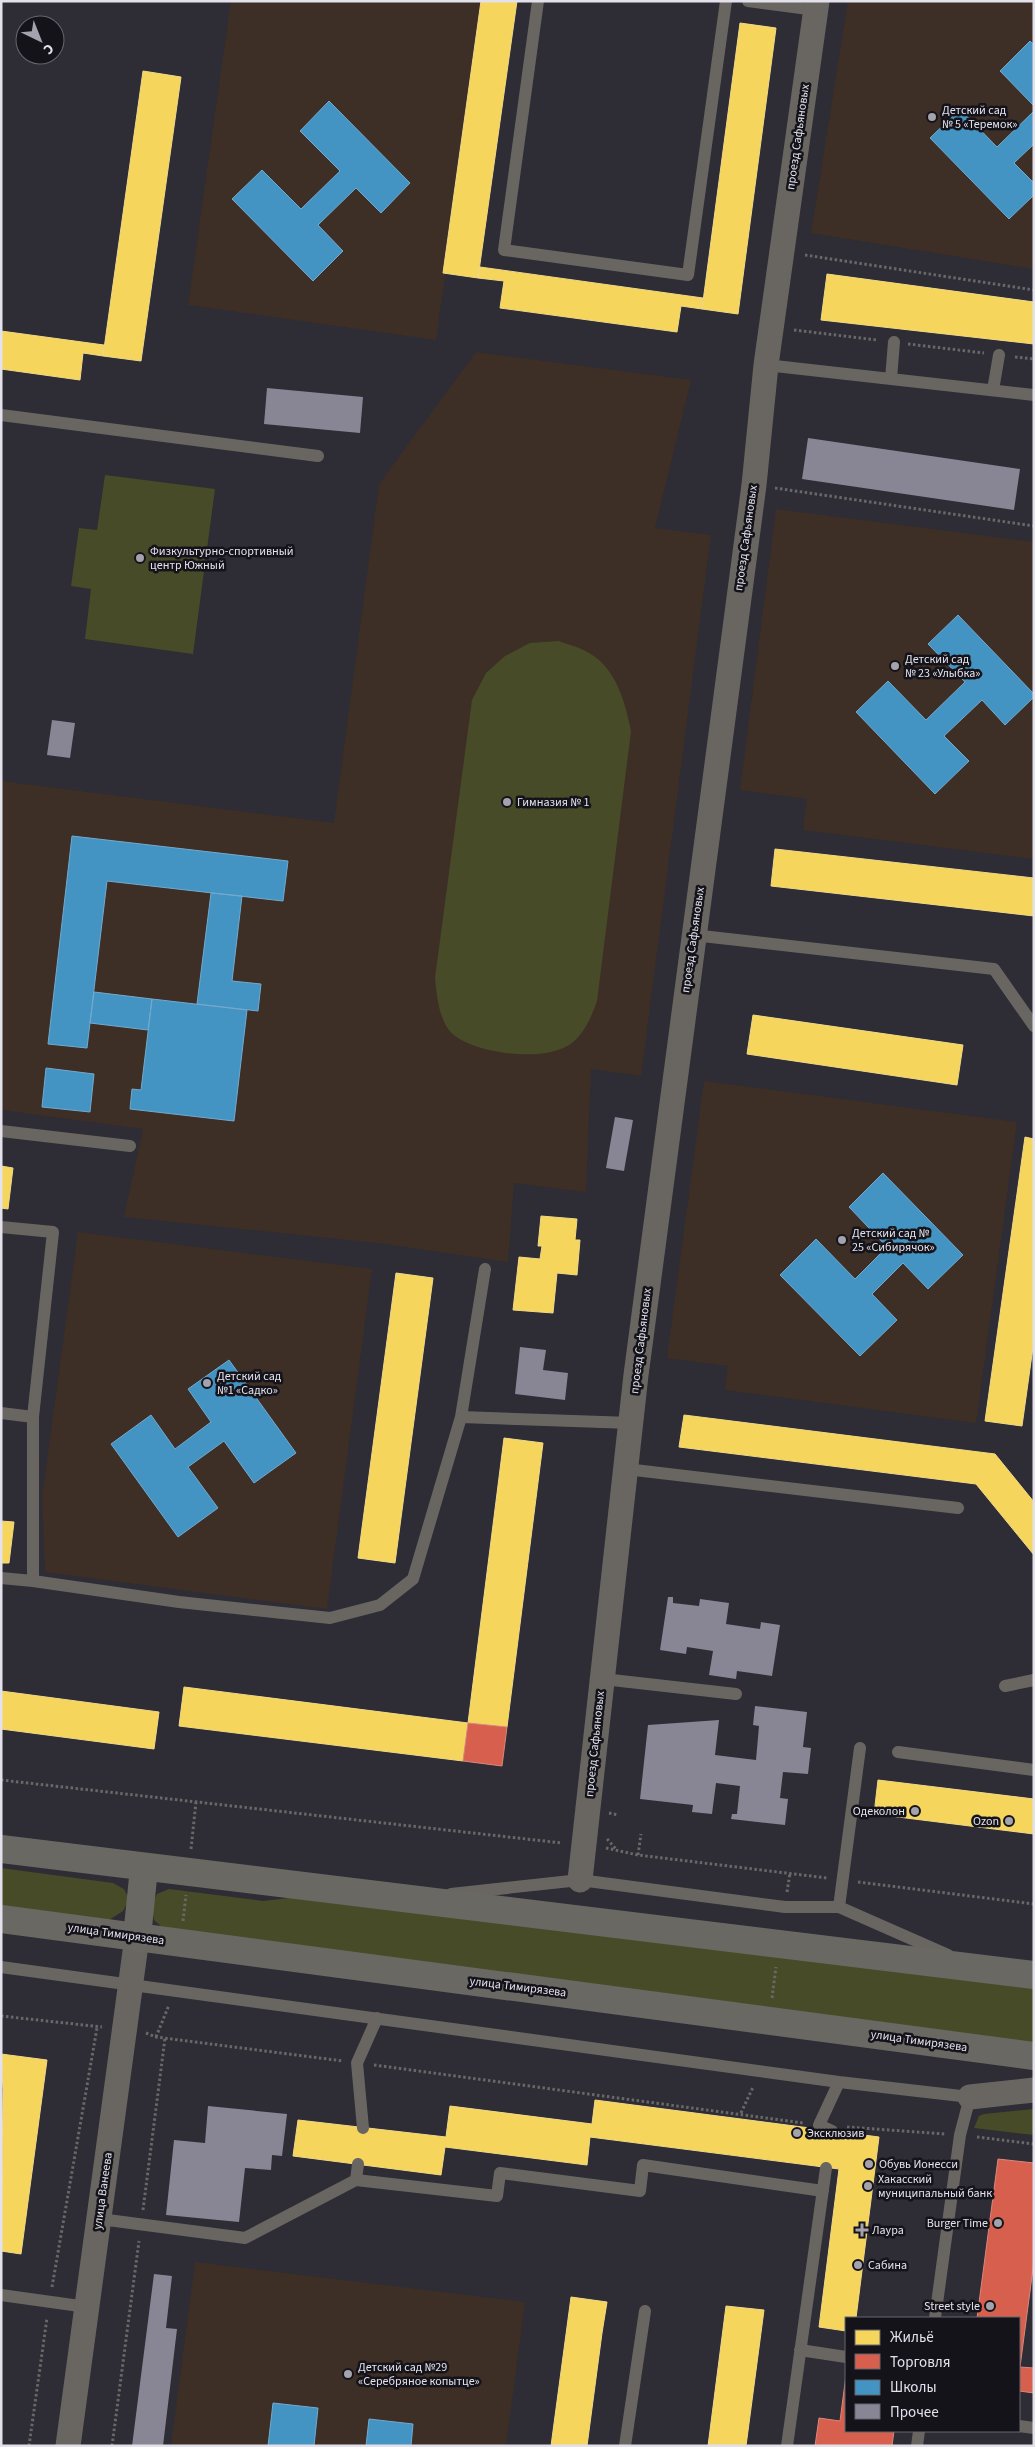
<svg xmlns="http://www.w3.org/2000/svg" width="1035" height="2447" font-family="'Source Sans 3',sans-serif">
	<style>
		.education { fill: #3d2f26 }
		.green { fill: #484b28 }
		.homes { fill: #f6d55c; stroke: #f0d987 }
		.shops { fill: #d6604d; stroke: #da877d }
		.schools { fill: #4393c3; stroke: #73aacf }
		.building { fill: #888694 }
		.lines { fill: none; stroke-linecap: round; stroke-linejoin: round }
		.path { stroke: #696868; stroke-width: 3; stroke-dasharray: 2.5 2.5; stroke-linecap: butt }
		.service { stroke: #696661; stroke-width: 12 }
		.minor { stroke: #696661; stroke-width: 25 }
		.primary { stroke: #6a6863; stroke-width: 28 }
		.poi-dot { fill: #a4a2ac; stroke: #15131a; stroke-width: 2 }
		.labels { text-anchor: middle; dominant-baseline: central; stroke-width: 5; stroke-linejoin: round; paint-order: stroke }
		.poi-label { font-size: 12px; fill: #e3e1ec; stroke: #15131a; text-anchor: start }
		.street-label { font-size: 12px; fill: #e3e1ec; stroke: #15131a }
	</style>
	<rect width="100%" height="100%" fill="#2e2c34"/>
	<!-- education -->
	<path class="education" d="M 231,1 L 483,1 L 436,340 L 188,305 Z
		M 848,1 L 1034,1 L 1034,269 L 811,233 Z
		M 476,352 L 691,380 L 655,528 L 711,535 L 641,1076 L 591,1069 L 586,1192 L 514,1183 L 508,1262 L 378,1243 L 124,1217 L 143,1129 L 1,1110 L 1,781 L 334,823 L 379,484 Z
		M 776,509 L 1034,542 L 1034,859 L 803,830 L 807,799 L 740,790 Z
		M 704,1081 L 1017,1122 L 976,1423 L 725,1390 L 728,1366 L 667,1358 Z
		M 78,1232 L 372,1269 L 327,1609 L 45,1572 L 42,1497 Z
		M 195,2262 L 525,2302 L 506,2446 L 171,2446 Z"/>
	<!-- green -->
	<path class="green" d="M 105,475 L 215,489 L 193,654 L 85,639 L 91,589 L 71,586 L 79,528 L 97,530 Z
		M 559,641 C 568,645 580,647 589,653 C 616,668 625,702 631,731 L 597,1001 C 591,1017 586,1031 572,1043 C 547,1063 477,1054 454,1035 C 439,1023 437,996 435,978 L 472,700 L 486,673 L 505,656 L 530,643 Z
		M 1,1868 L 113,1883 L 124,1889 L 129,1899 L 123,1911 L 106,1922 L 1,1908 Z
		M 169,1889 L 263,1901 L 289,1898 L 1034,1987 L 1034,2043 L 163,1928 L 154,1920 L 152,1905 L 157,1894 Z
		M 1034,2109 L 1034,2135 L 974,2128 L 979,2116 L 984,2114 Z"/>
	<!-- homes -->
	<path class="homes" d="M 481,1 L 517,1 L 478,278 L 443,273 Z
		M 740,23 L 776,28 L 738,314 L 702,309 Z
		M 143,71 L 181,77 L 141,361 L 103,356 Z
		M 480,267 L 703,298 L 702,309 L 681,306 L 677,332 L 500,308 L 504,281 L 478,278 Z
		M 827,274 L 1034,302 L 1034,344 L 821,320 Z
		M 1,331 L 104,345 L 103,356 L 83,353 L 80,380 L 1,369 Z
		M 775,849 L 1034,878 L 1034,916 L 771,886 Z
		M 753,1015 L 963,1045 L 957,1085 L 747,1054 Z
		M 1025,1137 L 1034,1139 L 1034,1340 L 1022,1426 L 985,1421 Z
		M 1,1166 L 13,1168 L 8,1209 L 1,1208 Z
		M 541,1216 L 577,1219 L 575,1240 L 580,1240 L 577,1275 L 557,1273 L 553,1313 L 513,1310 L 519,1257 L 540,1259 L 542,1246 L 538,1246 Z
		M 396,1273 L 433,1278 L 395,1563 L 358,1558 Z
		M 684,1415 L 995,1454 L 1034,1502 L 1034,1555 L 976,1484 L 679,1447 Z
		M 504,1438 L 543,1443 L 507,1727 L 468,1723 Z
		M 1,1521 L 14,1522 L 9,1563 L 1,1563 Z
		M 184,1687 L 468,1723 L 463,1761 L 179,1726 Z
		M 1,1691 L 159,1712 L 154,1749 L 1,1729 Z
		M 878,1780 L 1034,1799 L 1034,1834 L 874,1814 Z
		M 1,2054 L 47,2060 L 21,2254 L 1,2251 L 3,2089 Z
		M 595,2100 L 879,2137 L 856,2318 L 846,2318 L 846,2331 L 819,2327 L 839,2169 L 590,2137 L 587,2165 L 445,2147 L 441,2175 L 293,2156 L 298,2120 L 446,2137 L 450,2106 L 592,2124 Z
		M 571,2297 L 607,2302 L 602,2333 L 587,2446 L 551,2446 Z
		M 726,2306 L 764,2310 L 746,2446 L 708,2446 Z"/>
	<!-- shops -->
	<path class="shops" d="M 468,1723 L 507,1727 L 502,1766 L 463,1761 Z
		M 998,2159 L 1034,2163 L 1034,2261 L 1020,2367 L 1034,2368 L 1034,2393 L 1019,2391 L 1019,2318 L 977,2318 Z
		M 846,2375 L 846,2431 L 894,2431 L 892,2446 L 815,2446 L 819,2418 L 840,2421 Z"/>
	<!-- schools -->
	<path class="schools" d="M 1030,41 L 1034,45 L 1034,106 L 1000,71 Z
		M 329,101 L 410,183 L 381,213 L 356,188 L 318,225 L 343,251 L 313,281 L 232,199 L 262,170 L 301,209 L 340,171 L 300,131 Z
		M 960,109 L 997,147 L 1034,111 L 1034,144 L 1014,163 L 1034,183 L 1034,195 L 1009,219 L 930,138 Z
		M 958,615 L 1034,694 L 1034,697 L 1005,725 L 982,700 L 944,736 L 969,761 L 935,794 L 856,712 L 888,681 L 926,720 L 965,682 L 928,644 Z
		M 72,836 L 288,861 L 283,901 L 107,881 L 87,1048 L 48,1044 Z
		M 211,893 L 242,896 L 232,981 L 261,984 L 258,1011 L 197,1004 Z
		M 94,992 L 152,999 L 148,1030 L 90,1023 Z
		M 152,999 L 247,1010 L 234,1121 L 130,1109 L 132,1089 L 141,1090 Z
		M 46,1068 L 94,1074 L 90,1112 L 42,1107 Z
		M 883,1173 L 963,1255 L 928,1289 L 903,1263 L 872,1294 L 897,1320 L 860,1356 L 780,1275 L 816,1239 L 855,1279 L 887,1247 L 849,1207 Z
		M 229,1360 L 296,1453 L 254,1483 L 224,1441 L 188,1467 L 218,1508 L 178,1537 L 111,1444 L 151,1415 L 175,1449 L 211,1422 L 188,1389 Z
		M 273,2403 L 318,2408 L 314,2446 L 268,2446 Z
		M 369,2419 L 413,2424 L 411,2446 L 366,2446 Z"/>
	<!-- building -->
	<path class="building" d="M 267,388 L 363,397 L 360,433 L 264,424 Z
		M 808,438 L 1020,469 L 1014,510 L 802,479 Z
		M 52,720 L 75,723 L 70,758 L 47,755 Z
		M 615,1117 L 633,1120 L 624,1171 L 606,1168 Z
		M 520,1347 L 546,1350 L 543,1370 L 568,1373 L 565,1400 L 515,1394 Z
		M 668,1597 L 673,1597 L 673,1603 L 699,1606 L 700,1599 L 729,1603 L 726,1624 L 760,1629 L 761,1622 L 780,1625 L 772,1676 L 737,1671 L 736,1679 L 709,1675 L 713,1651 L 687,1647 L 686,1654 L 660,1650 Z
		M 755,1706 L 807,1712 L 803,1747 L 811,1748 L 808,1774 L 783,1772 L 780,1798 L 788,1799 L 785,1825 L 731,1819 L 732,1814 L 737,1814 L 740,1786 L 716,1783 L 712,1814 L 692,1812 L 693,1805 L 640,1799 L 648,1725 L 719,1720 L 715,1755 L 756,1760 L 759,1726 L 753,1725 Z
		M 208,2106 L 287,2114 L 282,2156 L 272,2155 L 271,2170 L 245,2168 L 239,2222 L 166,2215 L 174,2140 L 205,2143 Z
		M 154,2274 L 172,2276 L 166,2328 L 177,2329 L 163,2446 L 132,2446 Z"/>
	<g class="lines">
		<!-- path -->
		<path class="path" d="M 805,255 L 1034,290
			M 794,330 L 877,340
			M 908,344 L 984,353
			M 1015,357 L 1034,359
			M 775,488 L 1034,526
			M 1,1780 L 562,1843
			M 609,1813 L 618,1815
			M 607,1839 L 616,1849
			M 606,1848 L 638,1855 L 827,1878
			M 191,1849 L 196,1802
			M 638,1855 L 641,1834
			M 858,1882 L 1034,1904
			M 787,1892 L 790,1873
			M 183,1921 L 186,1895
			M 772,1998 L 776,1967
			M 1,2016 L 102,2027
			M 146,2033 L 156,2037 L 343,2061
			M 156,2037 L 169,2005
			M 374,2065 L 803,2123
			M 741,2113 L 753,2087
			M 847,2127 L 945,2134
			M 977,2137 L 1034,2144
			M 143,2210 L 165,2038
			M 52,2287 L 97,2028
			M 29,2446 L 47,2318
			M 112,2446 L 139,2241"/>
		<!-- service -->
		<path class="service" d="M 538,1 L 504,250 L 688,275 L 726,1
			M 748,1 L 816,10
			M 766,365 L 1034,395
			M 891,379 L 894,342
			M 993,390 L 999,355
			M 1,415 L 318,456
			M 693,935 L 994,969 L 1034,1026
			M 1,1131 L 130,1146
			M 1,1227 L 53,1232 L 33,1417 L 33,1581 L 1,1578
			M 1,1413 L 33,1417
			M 461,1417 L 485,1269
			M 626,1469 L 958,1508
			M 33,1581 L 179,1602 L 330,1618 L 380,1605 L 413,1579 L 461,1417 L 631,1423
			M 603,1679 L 736,1694
			M 1005,1686 L 1034,1680
			M 898,1752 L 1034,1770
			M 451,1894 L 580,1880 L 785,1907 L 839,1907 L 948,1955
			M 839,1907 L 860,1748
			M 1,1967 L 839,2082 L 970,2097 L 960,2135 L 935,2318
			M 363,2128 L 357,2063 L 377,2018
			M 832,2131 L 819,2125 L 839,2082
			M 356,2180 L 358,2164
			M 100,2219 L 245,2238 L 356,2180 L 497,2196 L 500,2173 L 640,2191 L 643,2165 L 823,2191
			M 1,2295 L 87,2307
			M 800,2350 L 846,2357
			M 1019,2426 L 1034,2428
			M 625,2446 L 645,2311
			M 787,2446 L 826,2168
			M 917,2446 L 919,2431"/>
		<!-- minor -->
		<path class="minor" d="M 580,1880 L 636,1375 L 754,485 L 766,365 L 817,1
			M 970,2097 L 1034,2090
			M 68,2446 L 137,1937"/>
		<!-- primary -->
		<path class="primary" d="M 1,1849 L 1034,1975
			M 1,1919 L 1034,2056
			M 137,1937 L 144,1868"/>
	</g>
	<!-- markers -->
	<g class="poi-dot">
		<circle cx="932" cy="117" r="5"/>
		<circle cx="140" cy="558" r="5"/>
		<circle cx="895" cy="666" r="5"/>
		<circle cx="507" cy="802" r="5"/>
		<circle cx="842" cy="1240" r="5"/>
		<circle cx="207" cy="1383" r="5"/>
		<circle cx="915" cy="1811" r="5"/>
		<circle cx="1009" cy="1821" r="5"/>
		<circle cx="797" cy="2133" r="5"/>
		<circle cx="869" cy="2164" r="5"/>
		<circle cx="868" cy="2186" r="5"/>
		<circle cx="998" cy="2223" r="5"/>
		<path d="M859.5 2222.5h5v5h5v5h-5v5h-5v-5h-5v-5h5z"/>
		<circle cx="858" cy="2265" r="5"/>
		<circle cx="990" cy="2306" r="5"/>
		<circle cx="348" cy="2374" r="5"/>
	</g>
	<g class="labels">
		<!-- poi labels -->
		<g class="poi-label">
			<text x="942" y="110">Детский сад<tspan x="942" dy="14">№ 5 «Теремок»</tspan></text>
			<text x="150" y="551">Физкультурно-спортивный<tspan x="150" dy="14">центр Южный</tspan></text>
			<text x="905" y="659">Детский сад<tspan x="905" dy="14">№ 23 «Улыбка»</tspan></text>
			<text x="517" y="802">Гимназия № 1</text>
			<text x="852" y="1233">Детский сад №<tspan x="852" dy="14">25 «Сибирячок»</tspan></text>
			<text x="217" y="1376">Детский сад<tspan x="217" dy="14">№1 «Cадко»</tspan></text>
			<text x="905" y="1811" text-anchor="end">Одеколон</text>
			<text x="999" y="1821" text-anchor="end">Ozon</text>
			<text x="807" y="2133">Эксклюзив</text>
			<text x="879" y="2164">Обувь Ионесси</text>
			<text x="878" y="2179">Хакасский<tspan x="878" dy="14">муниципальный банк</tspan></text>
			<text x="988" y="2223" text-anchor="end">Burger Time</text>
			<text x="872" y="2230">Лаура</text>
			<text x="868" y="2265">Сабина</text>
			<text x="980" y="2306" text-anchor="end">Street style</text>
			<text x="358" y="2367">Детский сад №29<tspan x="358" dy="14">«Серебряное копытце»</tspan></text>
		</g>
		<!-- street labels -->
		<g class="street-label">
			<text transform="translate(798 137) rotate(-82)">проезд Сафьяновых</text>
			<text transform="translate(746 538) rotate(-82)">проезд Сафьяновых</text>
			<text transform="translate(693 940) rotate(-82)">проезд Сафьяновых</text>
			<text transform="translate(641 1341) rotate(-83)">проезд Сафьяновых</text>
			<text transform="translate(595 1744) rotate(-84)">проезд Сафьяновых</text>
			<text transform="translate(116 1934) rotate(8)">улица Тимирязева</text>
			<text transform="translate(518 1987) rotate(7)">улица Тимирязева</text>
			<text transform="translate(919 2041) rotate(8)">улица Тимирязева</text>
			<text transform="translate(103 2191) rotate(-82)">улица Ванеева</text>
		</g>
	</g>
	<!-- border -->
	<rect width="1035" height="2447" fill="none" stroke="#e3e1ec" stroke-width="5"/>
	<!-- legend -->
	<rect x="845" y="2317" width="175" height="115" fill="#15131a" stroke="#67656e"/>
	<rect x="855" y="2330" width="25" height="15" fill="#f6d55c" stroke="#67656e"/>
	<text x="890" y="2342" font-size="15" fill="#e3e1ec">Жильё</text>
	<rect x="855" y="2354" width="25" height="15" fill="#d6604d" stroke="#67656e"/>
	<text x="890" y="2367" font-size="15" fill="#e3e1ec">Торговля</text>
	<rect x="855" y="2380" width="25" height="15" fill="#4393c3" stroke="#67656e"/>
	<text x="890" y="2392" font-size="15" fill="#e3e1ec">Школы</text>
	<rect x="855" y="2404" width="25" height="15" fill="#888694" stroke="#67656e"/>
	<text x="890" y="2417" font-size="15" fill="#e3e1ec">Прочее</text>
	<!-- north arrow -->
	<g transform="translate(40 40) rotate(137)"><circle r="24" fill="#15131a" stroke="#67656e"/>
	<path d="M0-4L9 19L0 12L-9 19Z" fill="#a4a2ac"/>
	<text y="-8" font-size="14" font-weight="bold" text-anchor="middle" fill="#e3e1ec">С</text>
	</g>
</svg>
